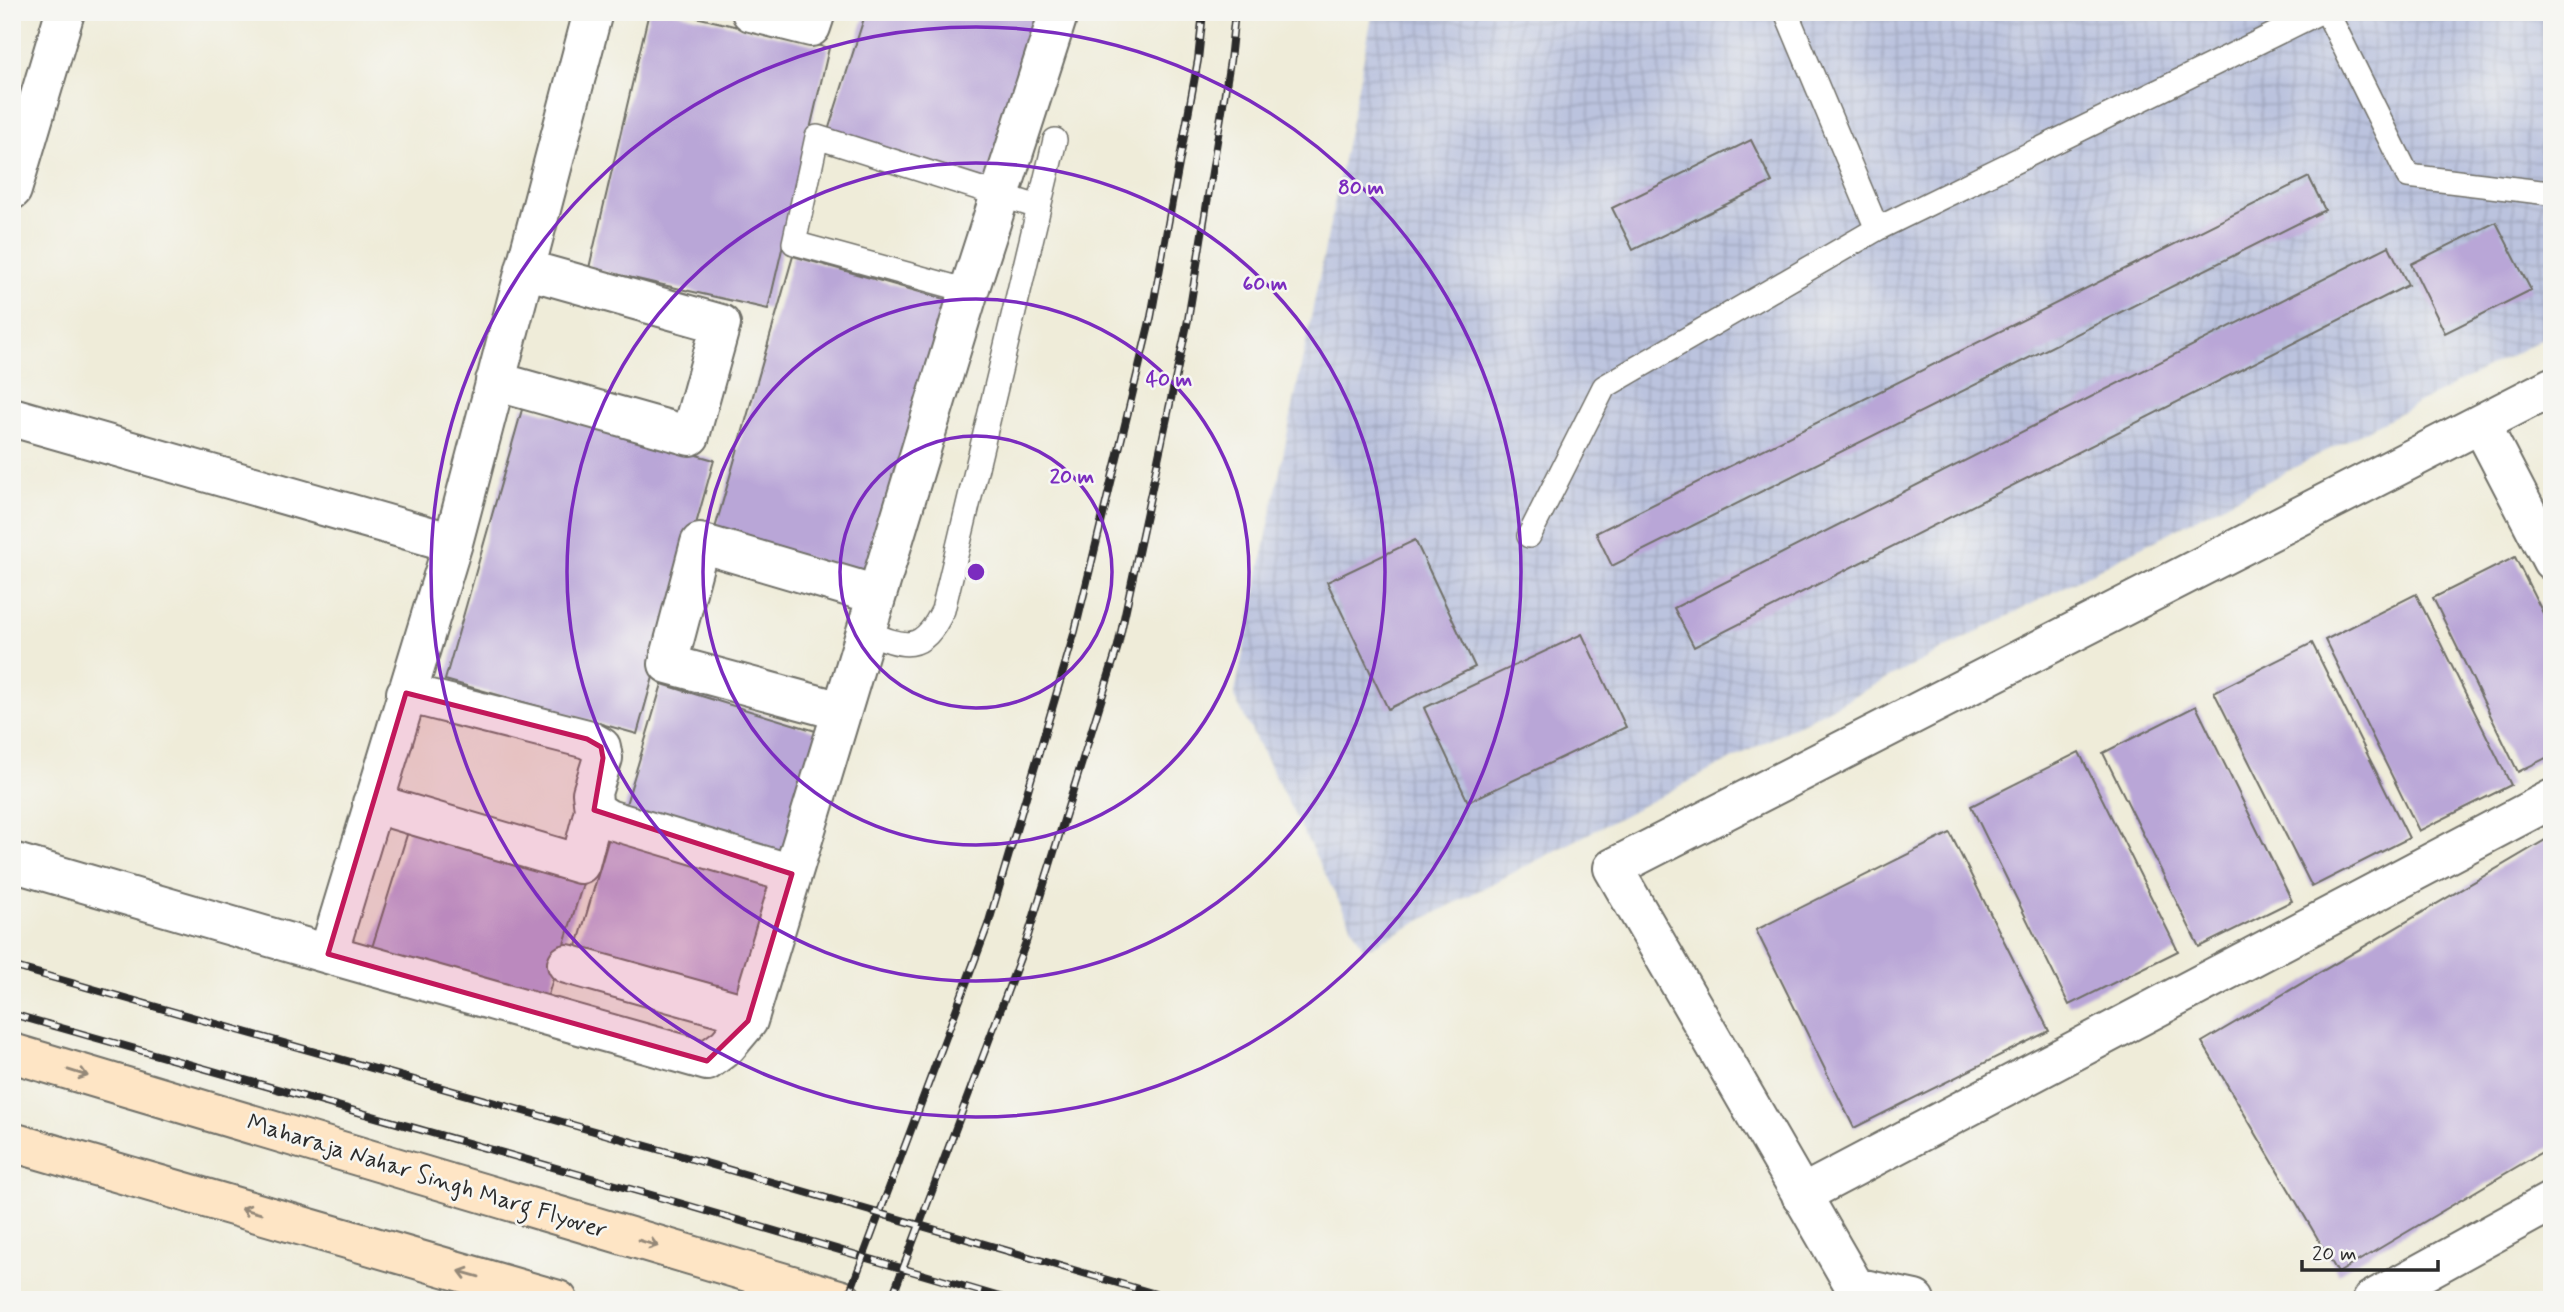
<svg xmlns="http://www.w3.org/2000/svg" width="2564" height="1312" font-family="Mynerve,sans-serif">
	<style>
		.industrial { fill: url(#industrial-grid) }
		.building { fill: #b9a6d7 }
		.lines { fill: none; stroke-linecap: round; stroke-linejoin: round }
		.lane-casing { stroke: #706f68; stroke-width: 26 }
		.street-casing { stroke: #706f68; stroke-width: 42 }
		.secondary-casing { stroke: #706f68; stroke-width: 42 }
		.lane { stroke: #fff; stroke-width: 23 }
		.street { stroke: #fff; stroke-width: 38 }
		.secondary { stroke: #fee5c5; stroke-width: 38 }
		.rail-casing { stroke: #2b2b2b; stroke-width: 8 }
		.rail { stroke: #f6f6f2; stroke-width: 5; stroke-dasharray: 16; stroke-linecap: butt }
		.oneway { stroke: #948878 }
		.marked { fill: #c2185b; fill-opacity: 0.2; stroke: #c2185b; stroke-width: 5; stroke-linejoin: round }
		.ring { fill: none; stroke: #7b2cbf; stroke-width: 3.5 }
		.labels { text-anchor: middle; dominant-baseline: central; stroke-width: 5; stroke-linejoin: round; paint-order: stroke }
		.street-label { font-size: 24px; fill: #2b2b2b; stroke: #f6f6f2 }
		.centre { fill: #7b2cbf; stroke: #f6f6f2; stroke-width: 3.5 }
		.ring-label { font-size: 21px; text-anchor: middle; font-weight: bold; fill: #7b2cbf; stroke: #f6f6f2; stroke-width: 5; stroke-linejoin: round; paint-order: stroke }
	</style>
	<defs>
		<pattern id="industrial-grid" width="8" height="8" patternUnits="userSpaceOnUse" patternTransform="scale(1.75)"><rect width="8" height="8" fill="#bbc3de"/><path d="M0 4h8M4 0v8" fill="none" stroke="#a1a8bf"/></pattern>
	</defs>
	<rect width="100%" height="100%" fill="#f6f6f2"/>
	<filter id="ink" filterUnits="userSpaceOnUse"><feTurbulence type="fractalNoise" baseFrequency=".0143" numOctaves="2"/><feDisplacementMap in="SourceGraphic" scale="14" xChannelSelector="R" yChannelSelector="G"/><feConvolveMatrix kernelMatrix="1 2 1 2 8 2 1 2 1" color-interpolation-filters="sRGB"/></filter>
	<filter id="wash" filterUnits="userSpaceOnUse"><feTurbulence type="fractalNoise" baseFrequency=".00686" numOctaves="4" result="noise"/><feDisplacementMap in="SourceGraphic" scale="28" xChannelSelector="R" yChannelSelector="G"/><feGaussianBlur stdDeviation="1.57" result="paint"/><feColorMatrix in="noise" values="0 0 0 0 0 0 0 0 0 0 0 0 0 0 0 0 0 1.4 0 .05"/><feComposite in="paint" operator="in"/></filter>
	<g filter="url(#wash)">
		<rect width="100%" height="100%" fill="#efecd9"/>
		<!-- industrial -->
		<path class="industrial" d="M 1373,12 L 2552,12 L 2552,334 L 1364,950 L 1234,697 Z"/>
		<g id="blocks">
			<!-- building -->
			<path class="building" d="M 649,12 L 674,12 L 829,48 L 768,309 L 589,268 Z
				M 866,12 L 1051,12 L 994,189 L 826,137 Z
				M 1751,140 L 1772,182 L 1633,250 L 1612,208 Z
				M 2309,177 L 2325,210 L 1612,566 L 1596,533 Z
				M 2496,222 L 2531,290 L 2445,333 L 2411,264 Z
				M 2389,246 L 2408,285 L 1694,647 L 1674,608 Z
				M 793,256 L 955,302 L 876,577 L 714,532 Z
				M 523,406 L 714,460 L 637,734 L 445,680 Z
				M 1415,540 L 1475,667 L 1388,709 L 1327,582 Z
				M 2515,557 L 2552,631 L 2552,755 L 2518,772 L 2433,598 Z
				M 2416,594 L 2511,785 L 2419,831 L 2325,640 Z
				M 1582,634 L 1626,727 L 1468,802 L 1424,708 Z
				M 2312,643 L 2409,838 L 2312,887 L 2214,692 Z
				M 662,684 L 822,733 L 784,859 L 624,811 Z
				M 2196,706 L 2292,901 L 2199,947 L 2103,753 Z
				M 2079,752 L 2178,951 L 2069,1005 L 1971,806 Z
				M 411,822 L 585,877 L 543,1011 L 369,957 Z
				M 1950,833 L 2049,1031 L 1854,1128 L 1756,930 Z
				M 610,834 L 782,882 L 746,1008 L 573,960 Z
				M 2552,836 L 2552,1146 L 2338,1273 L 2202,1042 Z"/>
		</g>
	</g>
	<g filter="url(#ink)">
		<use href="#blocks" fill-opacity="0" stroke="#706f68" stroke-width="2"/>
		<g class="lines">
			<!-- lane casing -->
			<g class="lane-casing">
				<path id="lane" d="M 1786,12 L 1877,229 L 2320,12
					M 2327,12 L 2408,176 L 2549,193 L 2552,191
					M 969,291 L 794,243 L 817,137 L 1038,207
					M 1529,536 L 1604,387 L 1877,229
					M 865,631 C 905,648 922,654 943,610 L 1055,140"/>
			</g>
			<!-- street casing -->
			<g class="street-casing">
				<path id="street" d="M 751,12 L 811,27 L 816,12
					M 12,190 L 65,12
					M 495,381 L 690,436 L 721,324 L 525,269
					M 12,417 L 453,543
					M 2481,424 L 2552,561
					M 406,693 L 587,739 L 601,747 L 603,758 L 592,793 L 594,810 L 608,819 L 792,874
					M 841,711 L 668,664 L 700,543 L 877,595
					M 372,803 L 580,864 L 594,810
					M 12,862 L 328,954 L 707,1061 L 727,1046 L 748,1021 L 969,291 L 1059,12
					M 328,954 L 453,543 L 593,12
					M 567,964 L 750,1015
					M 1801,1195 L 2552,799
					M 1915,1300 L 1855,1287 L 1613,868 L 2552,387
					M 2372,1300 L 2552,1201"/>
			</g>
			<!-- secondary casing -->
			<g class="secondary-casing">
				<path id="secondary" d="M 12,1053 L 842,1300
					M 12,1142 L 558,1300"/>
			</g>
			<!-- lane -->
			<use href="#lane" class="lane"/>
			<!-- street -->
			<use href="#street" class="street"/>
			<!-- secondary -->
			<use href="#secondary" class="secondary"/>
			<!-- rail casing -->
			<g class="rail-casing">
				<path id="rail" d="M 12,966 L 682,1156 L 1176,1300
					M 12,1014 L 669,1200 L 1010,1300
					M 847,1300 L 988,925 L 1075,631 L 1151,317 L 1198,60 L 1203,12
					M 891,1300 L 1026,942 L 1118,646 L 1188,320 L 1230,61 L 1235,12"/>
			</g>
			<!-- rail -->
			<use href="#rail" class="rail"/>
		</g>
		<!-- one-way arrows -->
		<defs><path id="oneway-shaft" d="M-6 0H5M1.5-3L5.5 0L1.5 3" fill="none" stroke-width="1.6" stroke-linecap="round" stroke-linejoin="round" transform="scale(1.75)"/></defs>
		<g class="oneway">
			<use href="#oneway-shaft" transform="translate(78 1073) rotate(17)"/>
			<use href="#oneway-shaft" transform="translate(251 1211) rotate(-164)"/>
			<use href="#oneway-shaft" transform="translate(648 1243) rotate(17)"/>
			<use href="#oneway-shaft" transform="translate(469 1274) rotate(-164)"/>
		</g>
	</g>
	<!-- marked area -->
	<path class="marked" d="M 406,693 L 587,739 L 601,747 L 603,758 L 594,810 L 792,874 L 748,1021 L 707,1061 L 328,954 Z"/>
	<!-- distance rings -->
	<g class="ring">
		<circle cx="976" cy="572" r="136"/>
		<circle cx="976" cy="572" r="273"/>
		<circle cx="976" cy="572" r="409"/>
		<circle cx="976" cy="572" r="545"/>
	</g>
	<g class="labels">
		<!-- street labels -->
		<g class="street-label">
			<text transform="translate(427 1177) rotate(17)">Maharaja Nahar Singh Marg Flyover</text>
		</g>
	</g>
	<circle cx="976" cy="572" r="10" class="centre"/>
	<g class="ring-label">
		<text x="1361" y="194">80 m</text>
		<text x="1265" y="290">60 m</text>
		<text x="1169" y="386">40 m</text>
		<text x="1072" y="483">20 m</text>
	</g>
	<!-- margin -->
	<rect width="2564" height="1312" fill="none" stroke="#f6f6f2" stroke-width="42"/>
	<!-- scale -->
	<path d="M2302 1260v10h136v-10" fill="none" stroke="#2b2b2b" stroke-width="3.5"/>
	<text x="2312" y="1260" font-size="21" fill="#2b2b2b" stroke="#f6f6f2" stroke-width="5" paint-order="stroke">20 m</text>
</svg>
